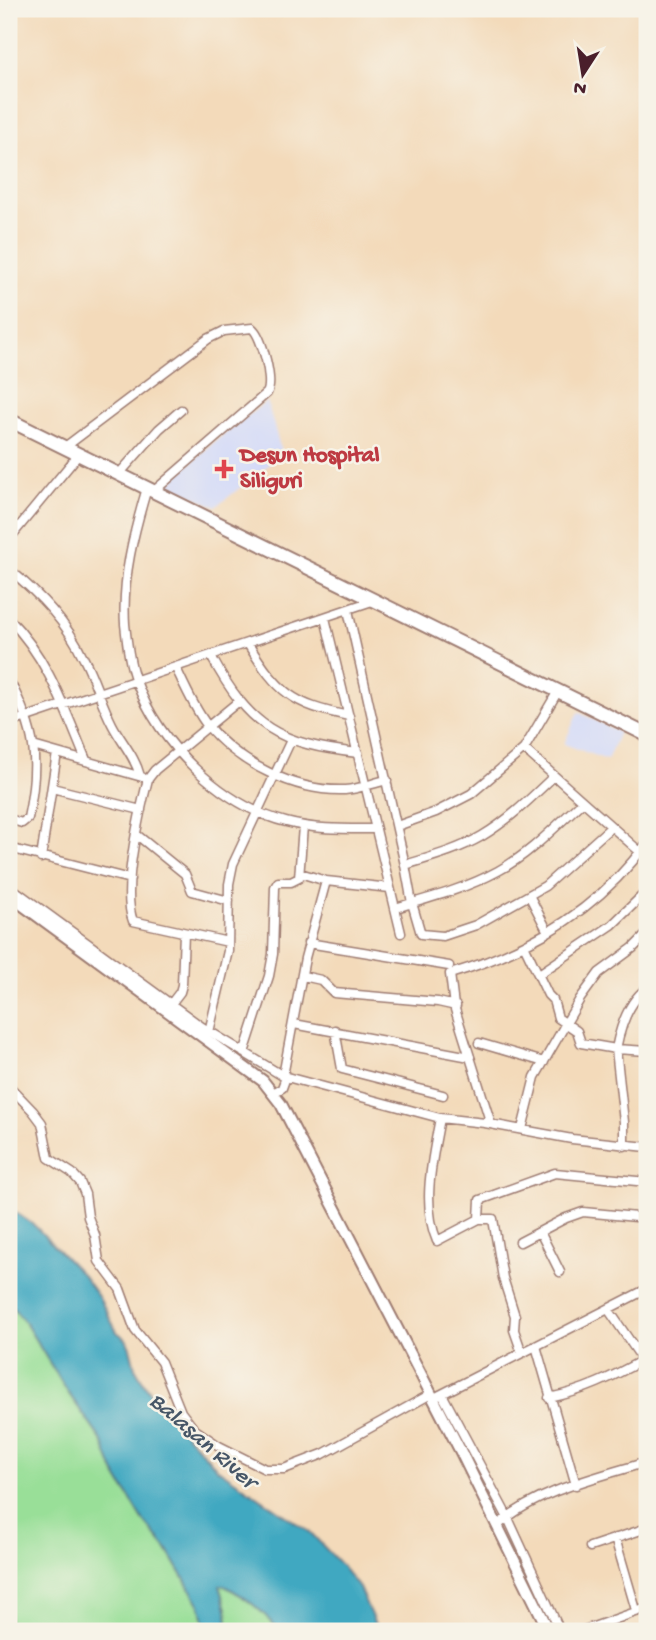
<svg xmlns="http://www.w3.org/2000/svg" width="656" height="1640" font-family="'Gochi Hand',sans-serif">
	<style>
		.built { fill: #d2d9f9 }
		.green { fill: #99df98; stroke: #727f62; stroke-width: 2 }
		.water { fill: #41a8c1; stroke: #466476; stroke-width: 2 }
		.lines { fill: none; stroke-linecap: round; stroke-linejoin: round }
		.street-casing { stroke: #9e7c72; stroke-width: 11 }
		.secondary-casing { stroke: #9e7c72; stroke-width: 14 }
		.primary-casing { stroke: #9e7c72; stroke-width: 16 }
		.street { stroke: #fff; stroke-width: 8 }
		.secondary { stroke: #fff; stroke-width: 10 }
		.primary { stroke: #fff; stroke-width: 12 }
		.health-dot { fill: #e0444e; stroke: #f7f3e8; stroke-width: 2.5 }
		.labels { text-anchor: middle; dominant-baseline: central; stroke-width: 5; stroke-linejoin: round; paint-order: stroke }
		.health-label { font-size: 23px; font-weight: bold; fill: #be3a42; stroke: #f7f3e8; text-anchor: start }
		.water-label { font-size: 24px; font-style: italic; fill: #465667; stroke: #f7f3e8 }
	</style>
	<rect width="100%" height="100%" fill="#f7f3e8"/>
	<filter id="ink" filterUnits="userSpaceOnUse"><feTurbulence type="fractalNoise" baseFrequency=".0143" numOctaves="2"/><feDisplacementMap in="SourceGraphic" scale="14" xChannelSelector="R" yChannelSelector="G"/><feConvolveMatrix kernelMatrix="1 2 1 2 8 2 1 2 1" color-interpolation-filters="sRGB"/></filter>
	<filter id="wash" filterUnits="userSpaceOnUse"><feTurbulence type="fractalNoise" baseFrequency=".00686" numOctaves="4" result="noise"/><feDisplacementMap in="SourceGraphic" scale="28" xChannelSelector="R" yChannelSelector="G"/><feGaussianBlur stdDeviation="1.57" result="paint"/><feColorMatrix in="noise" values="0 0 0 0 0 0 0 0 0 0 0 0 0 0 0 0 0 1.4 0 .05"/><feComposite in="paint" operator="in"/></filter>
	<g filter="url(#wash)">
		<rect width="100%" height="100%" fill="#f3daba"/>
		<!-- built -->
		<path class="built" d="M 267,401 L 282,454 L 216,507 L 168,484 L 212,444 Z
			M 578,712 L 619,732 L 607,760 L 564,744 Z"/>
		<!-- green -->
		<path class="green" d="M 9,1303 L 24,1321 L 67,1391 L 102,1441 L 114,1471 L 143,1520 L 167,1549 L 201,1607 L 206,1631 L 9,1631 Z
			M 223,1585 C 247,1597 263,1611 280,1631 L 228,1631 L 227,1609 L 220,1586 Z"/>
		<!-- water -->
		<path class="water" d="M 9,1208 L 35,1226 L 83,1276 L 99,1298 L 117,1332 L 126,1339 L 130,1348 L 135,1368 L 145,1385 L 165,1412 L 218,1469 L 311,1533 L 342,1566 L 359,1588 L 378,1631 L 280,1631 C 262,1611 247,1597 223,1585 L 220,1586 L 227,1609 L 228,1631 L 206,1631 L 201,1607 L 167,1549 L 143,1520 L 114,1471 L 102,1441 L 67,1391 L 24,1321 L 9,1303 Z"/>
	</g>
	<g filter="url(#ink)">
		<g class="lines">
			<!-- street casing -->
			<g class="street-casing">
				<path id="street" d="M 65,447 L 208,339 L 224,331 L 252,328 C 262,336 274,382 267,393 L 154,491
					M 119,474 L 159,429 L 181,410
					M 147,488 C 134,532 122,577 125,624 C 127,642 129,664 136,681 C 159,744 221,805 286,822 C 316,830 346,829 376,829
					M 9,539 L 79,454
					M 9,569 C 40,595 67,622 84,659 C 95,680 101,703 112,724 C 121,742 135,756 140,776
					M 348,610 L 405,865 C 431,857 458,850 482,836 C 509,820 531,798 554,776
					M 325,618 L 401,933
					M 9,619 C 48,658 65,710 86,760
					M 248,644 C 278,692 292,705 349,716
					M 211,656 C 250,728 279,744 358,753
					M 176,668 C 185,687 194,708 207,725 C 238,763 295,792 345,790 C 360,789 372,783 387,780
					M 9,680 C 36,731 40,761 28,818 L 22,823 L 9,819
					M 9,723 L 375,600
					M 33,746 L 142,777
					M 524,749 L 647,858
					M 52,788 L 141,810
					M 397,826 L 436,812 L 471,794 L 524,749 L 558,691
					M 137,835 L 185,874 L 192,891 L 229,901
					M 9,848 L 130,879
					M 41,858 L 57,753
					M 405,865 L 412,903 L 421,934 L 443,936 L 476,925 L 545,886 L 611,827
					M 300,873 L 326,881 L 390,888
					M 9,886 L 202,1027 L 283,1076 L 440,1118 L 485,1123 L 572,1139 L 647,1147
					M 529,895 L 548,932
					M 395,908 C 430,898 465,889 498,871 C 530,854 556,826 582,802
					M 228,942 L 133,921 C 121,891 140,811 148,779 L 155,770 L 239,701
					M 308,943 L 449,966
					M 525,947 L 548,995 L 553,1000 L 558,1018 L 577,1031 L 581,1043 L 616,1049 C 620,1028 629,1001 647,988
					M 539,974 L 612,925 L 647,891
					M 303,976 L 321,980 L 334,993 L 438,1002 L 456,1006
					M 170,1005 L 180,992 L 182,985 L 184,933
					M 294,1024 L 470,1057
					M 335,1030 L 342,1069 L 443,1095
					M 209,1032 L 228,951 L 229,884 L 233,864 L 291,740
					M 479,1043 L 544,1062
					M 244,1053 L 269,976 L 273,954 L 275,887 L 278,882 L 291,882 L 299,878 L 303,826
					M 283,1076 L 305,958 L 326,881
					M 9,1086 L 33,1111 L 42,1123 L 49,1158 L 72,1173 L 80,1182 L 85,1194 L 88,1217 L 95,1235 L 99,1261 L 120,1289 L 135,1330 L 161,1362 L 181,1412 L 194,1429 L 219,1446 L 265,1469 L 284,1469 L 323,1454 L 431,1394
					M 273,1093 L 282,1088 L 286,1077
					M 440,1118 C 433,1157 421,1204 437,1241 L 479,1219 L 493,1219 L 503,1278 L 515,1316 L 514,1330 L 522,1353
					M 491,1124 L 454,1006 L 450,974 C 528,951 598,910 647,843
					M 522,1129 L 535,1077 L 580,999 L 599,973 L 633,948 L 647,934
					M 624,1146 L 624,1122 L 616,1049 L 647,1051
					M 479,1219 L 480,1200 L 555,1173 L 647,1182
					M 540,1232 L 560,1272
					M 520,1242 L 566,1218 L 583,1212 L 647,1218
					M 608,1309 L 647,1366
					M 536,1346 L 576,1485
					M 442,1394 L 507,1516 L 560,1631
					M 438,1396 L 647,1289
					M 549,1398 C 584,1391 612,1377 643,1360
					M 497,1526 C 535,1491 598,1477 647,1462
					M 615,1538 L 636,1610
					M 590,1547 L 647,1528
					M 582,1631 L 647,1608"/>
			</g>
			<!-- secondary casing -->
			<g class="secondary-casing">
				<path id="secondary" d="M 9,895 L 263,1081 L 281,1104 L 461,1452 L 549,1631"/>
			</g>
			<!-- primary casing -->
			<g class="primary-casing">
				<path id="primary" d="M 9,420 L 647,735"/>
			</g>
			<!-- street -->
			<use href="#street" class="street"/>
			<!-- secondary -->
			<use href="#secondary" class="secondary"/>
			<!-- primary -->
			<use href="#primary" class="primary"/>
		</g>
	</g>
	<!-- markers -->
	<path class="health-dot" d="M220.5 458.5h7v7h7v7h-7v7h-7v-7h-7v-7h7z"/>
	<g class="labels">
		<!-- health labels -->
		<g class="health-label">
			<text x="240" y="456">Desun Hospital<tspan x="240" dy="26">Siliguri</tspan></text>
		</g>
		<!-- water labels -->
		<g class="water-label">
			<text transform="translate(202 1442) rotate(41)">Balasan River</text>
		</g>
	</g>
	<!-- margin -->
	<rect width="656" height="1640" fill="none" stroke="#f7f3e8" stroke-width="35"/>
	<!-- north arrow -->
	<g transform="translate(583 74) rotate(192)" stroke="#f7f3e8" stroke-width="5" paint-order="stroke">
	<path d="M0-5L12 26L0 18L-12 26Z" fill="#4a1f2b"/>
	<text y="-10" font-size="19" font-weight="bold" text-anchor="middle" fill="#4a1f2b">N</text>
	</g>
</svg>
